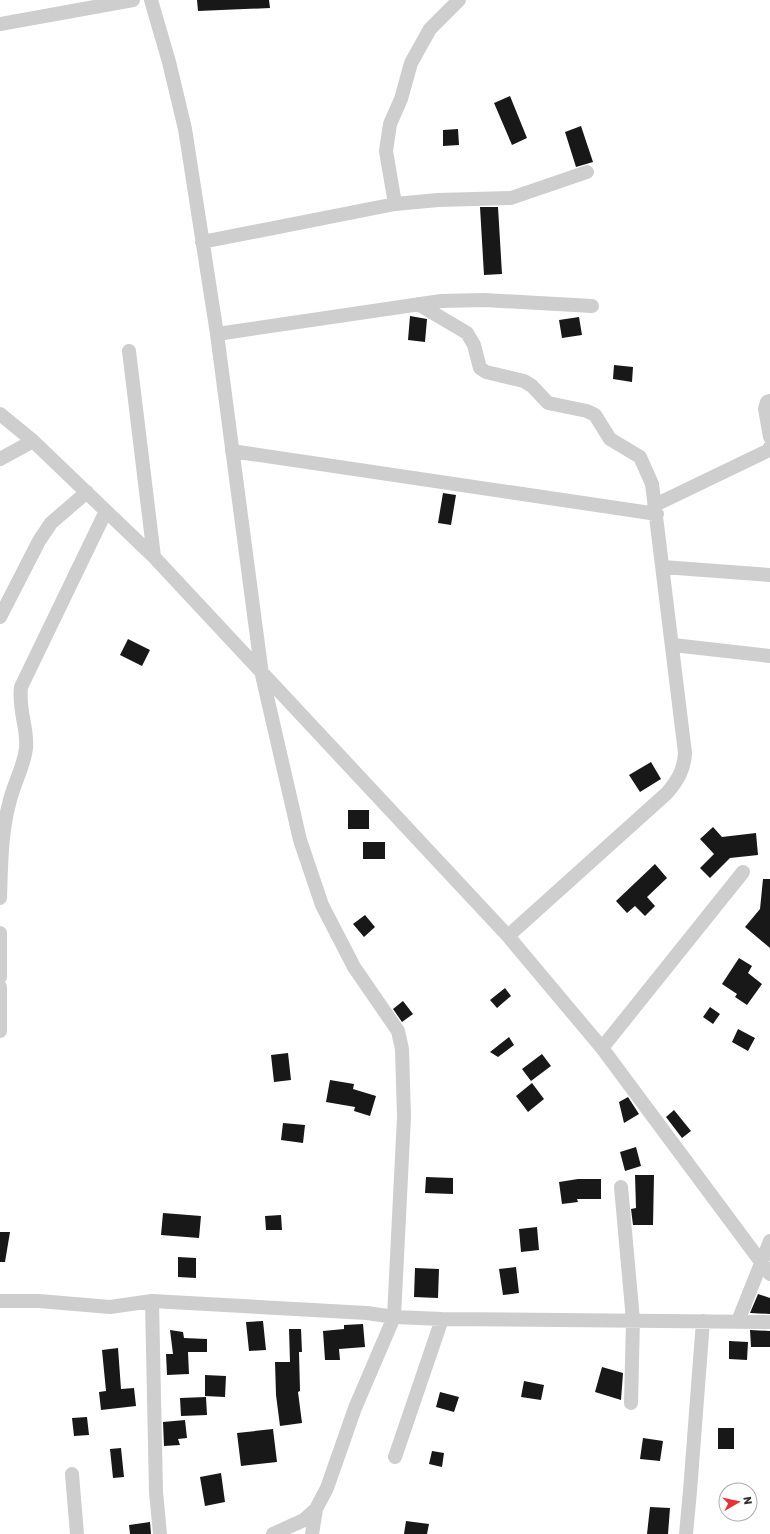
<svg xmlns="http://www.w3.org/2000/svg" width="770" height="1534" font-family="Rubik,sans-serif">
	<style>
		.building { fill: #181818 }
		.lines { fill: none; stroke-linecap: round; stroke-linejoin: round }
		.street { stroke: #cecece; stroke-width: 14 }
	</style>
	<rect width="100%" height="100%" fill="#fff"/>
	<!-- building -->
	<path class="building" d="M 197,0 L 269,0 L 270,8 L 198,11 Z
		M 510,96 L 527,138 L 512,145 L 494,103 Z
		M 581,126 L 593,162 L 576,167 L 565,132 Z
		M 458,129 L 459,145 L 443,146 L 443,130 Z
		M 480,207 L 498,207 L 502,274 L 484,275 Z
		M 410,316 L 427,319 L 425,342 L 408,340 Z
		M 579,317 L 582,335 L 562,338 L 559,320 Z
		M 614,365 L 633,367 L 632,382 L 613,379 Z
		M 443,493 L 456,495 L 451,525 L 438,523 Z
		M 128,639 L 150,650 L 142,666 L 120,655 Z
		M 651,762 L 661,779 L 640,792 L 629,775 Z
		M 348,810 L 369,810 L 369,829 L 348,829 Z
		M 713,827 L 722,837 L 756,833 L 758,855 L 730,858 L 710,878 L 700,868 L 714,854 L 700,839 Z
		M 363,842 L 385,842 L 385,859 L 363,859 Z
		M 655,864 L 667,878 L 647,897 L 655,906 L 645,916 L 635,906 L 627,913 L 616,901 Z
		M 763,879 L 770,879 L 770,948 L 745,927 L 760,909 Z
		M 365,915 L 375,927 L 364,937 L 353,924 Z
		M 739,958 L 752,966 L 748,973 L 762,984 L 747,1005 L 735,997 L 737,994 L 722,984 Z
		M 505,988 L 511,996 L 497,1008 L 490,1000 Z
		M 403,1001 L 413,1014 L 402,1022 L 393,1009 Z
		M 710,1007 L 720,1014 L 713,1024 L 703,1017 Z
		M 738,1029 L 755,1038 L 748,1051 L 732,1042 Z
		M 509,1037 L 514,1045 L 498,1057 L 490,1052 Z
		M 288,1053 L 291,1080 L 274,1082 L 271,1055 Z
		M 542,1054 L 551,1066 L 531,1081 L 522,1069 Z
		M 330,1080 L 354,1084 L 353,1089 L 376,1096 L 370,1116 L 354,1111 L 355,1107 L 326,1102 Z
		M 532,1083 L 544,1099 L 528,1112 L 516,1096 Z
		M 628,1097 L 639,1114 L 624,1123 L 619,1102 Z
		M 674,1110 L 691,1131 L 682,1138 L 666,1117 Z
		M 283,1123 L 305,1125 L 303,1143 L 281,1140 Z
		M 636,1147 L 641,1166 L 625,1171 L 620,1152 Z
		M 635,1175 L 654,1175 L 653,1225 L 633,1225 L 631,1209 L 636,1208 Z
		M 426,1177 L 453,1178 L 453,1194 L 425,1193 Z
		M 578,1179 L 601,1179 L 601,1199 L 577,1199 L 578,1202 L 562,1204 L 559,1182 Z
		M 163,1213 L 201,1216 L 199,1238 L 161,1235 Z
		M 281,1215 L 282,1230 L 266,1230 L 265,1216 Z
		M 537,1227 L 539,1250 L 521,1252 L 519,1229 Z
		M 0,1232 L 10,1232 L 5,1262 L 0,1262 Z
		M 178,1257 L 196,1258 L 196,1278 L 178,1277 Z
		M 516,1267 L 519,1293 L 503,1295 L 499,1269 Z
		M 415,1268 L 439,1269 L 438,1298 L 414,1297 Z
		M 758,1294 L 770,1298 L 770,1314 L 750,1313 Z
		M 263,1321 L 266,1350 L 249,1351 L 246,1322 Z
		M 363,1324 L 365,1347 L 339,1349 L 340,1360 L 325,1360 L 323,1331 L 344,1329 L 344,1325 Z
		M 289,1329 L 301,1329 L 302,1352 L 299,1352 L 300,1391 L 298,1392 L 302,1423 L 280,1426 L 276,1395 L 275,1362 L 290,1362 Z
		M 170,1330 L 183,1332 L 184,1338 L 207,1339 L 207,1352 L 188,1352 L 189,1374 L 167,1375 L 166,1354 L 173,1354 Z
		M 750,1330 L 770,1331 L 770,1347 L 751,1347 Z
		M 729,1341 L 748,1342 L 747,1360 L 729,1359 Z
		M 118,1348 L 121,1389 L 134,1388 L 136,1406 L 101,1410 L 99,1392 L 106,1391 L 102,1350 Z
		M 602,1367 L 623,1373 L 621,1400 L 595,1392 Z
		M 205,1375 L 226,1376 L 225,1397 L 205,1396 Z
		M 524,1381 L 544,1385 L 541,1400 L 521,1397 Z
		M 440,1392 L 459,1397 L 454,1412 L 436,1407 Z
		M 206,1397 L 207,1415 L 181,1416 L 180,1398 Z
		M 87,1417 L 89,1435 L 74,1436 L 72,1418 Z
		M 185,1420 L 187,1438 L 178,1439 L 180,1445 L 164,1446 L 163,1422 Z
		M 718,1428 L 734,1428 L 734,1449 L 718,1449 Z
		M 273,1429 L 277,1462 L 241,1466 L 237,1433 Z
		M 643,1438 L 663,1441 L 660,1461 L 640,1459 Z
		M 121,1448 L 124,1477 L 113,1478 L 110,1449 Z
		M 432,1451 L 444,1453 L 442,1467 L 429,1464 Z
		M 221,1473 L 225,1502 L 205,1506 L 200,1477 Z
		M 650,1507 L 670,1508 L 668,1534 L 647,1534 Z
		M 406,1521 L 429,1524 L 427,1534 L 404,1534 Z
		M 150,1522 L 151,1534 L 130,1534 L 129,1525 Z"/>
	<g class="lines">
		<!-- street -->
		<path class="street" d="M 151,0 L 169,62 L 185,129 L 217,334 L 262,675 L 300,840 L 322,905 L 354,967 L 398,1031 L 402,1049 L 404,1117 L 394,1317 L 355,1408 L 327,1488 L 316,1509 L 304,1520 L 273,1534
			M 0,24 L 133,0
			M 395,204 L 386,151 L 390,124 L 401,99 L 411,63 L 430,29 L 459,0
			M 202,242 L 395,204 L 438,200 L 511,198 L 587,172
			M 418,304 L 467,333 L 474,345 L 480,368 L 486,372 L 524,381 L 532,386 L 548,403 L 587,411 L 595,415 L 610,439 L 640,457 L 652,484 L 685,753 C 684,770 678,780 667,793 L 508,936
			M 217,334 L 441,301 L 484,300 L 592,306
			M 129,351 L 154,557
			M 770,401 L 767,402 L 765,409 L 770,437
			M 0,414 L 33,441 L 154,557 L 508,936 L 602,1048 L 770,1274
			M 232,451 L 657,514
			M 0,459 L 33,441
			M 655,505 L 769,450 L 770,447
			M 663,567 L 770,575
			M 0,617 L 39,541 L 51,523 L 87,492
			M 673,645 L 770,656
			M 0,898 C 1,868 1,834 9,804 C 13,785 24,767 26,748 C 28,728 18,710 21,687 L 106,511
			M 0,933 L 0,977
			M 0,987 L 0,1031
			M 602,1048 L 743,872
			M 621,1187 L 633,1320 L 631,1403
			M 0,1301 L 39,1301 L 110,1307 L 152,1301 L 367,1313 L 394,1317 L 442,1319 L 770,1322
			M 152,1301 L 156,1492 L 160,1534
			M 738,1321 L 770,1241
			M 395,1457 L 442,1319
			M 72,1474 L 77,1534
			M 312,1534 L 316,1509
			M 686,1534 L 690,1491 L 703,1321"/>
	</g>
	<!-- north arrow -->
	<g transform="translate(738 1502) rotate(81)"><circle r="19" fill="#ffffff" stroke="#adadad"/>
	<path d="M0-3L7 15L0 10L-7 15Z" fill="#e73439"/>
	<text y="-6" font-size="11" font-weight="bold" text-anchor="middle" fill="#313131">N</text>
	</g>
</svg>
